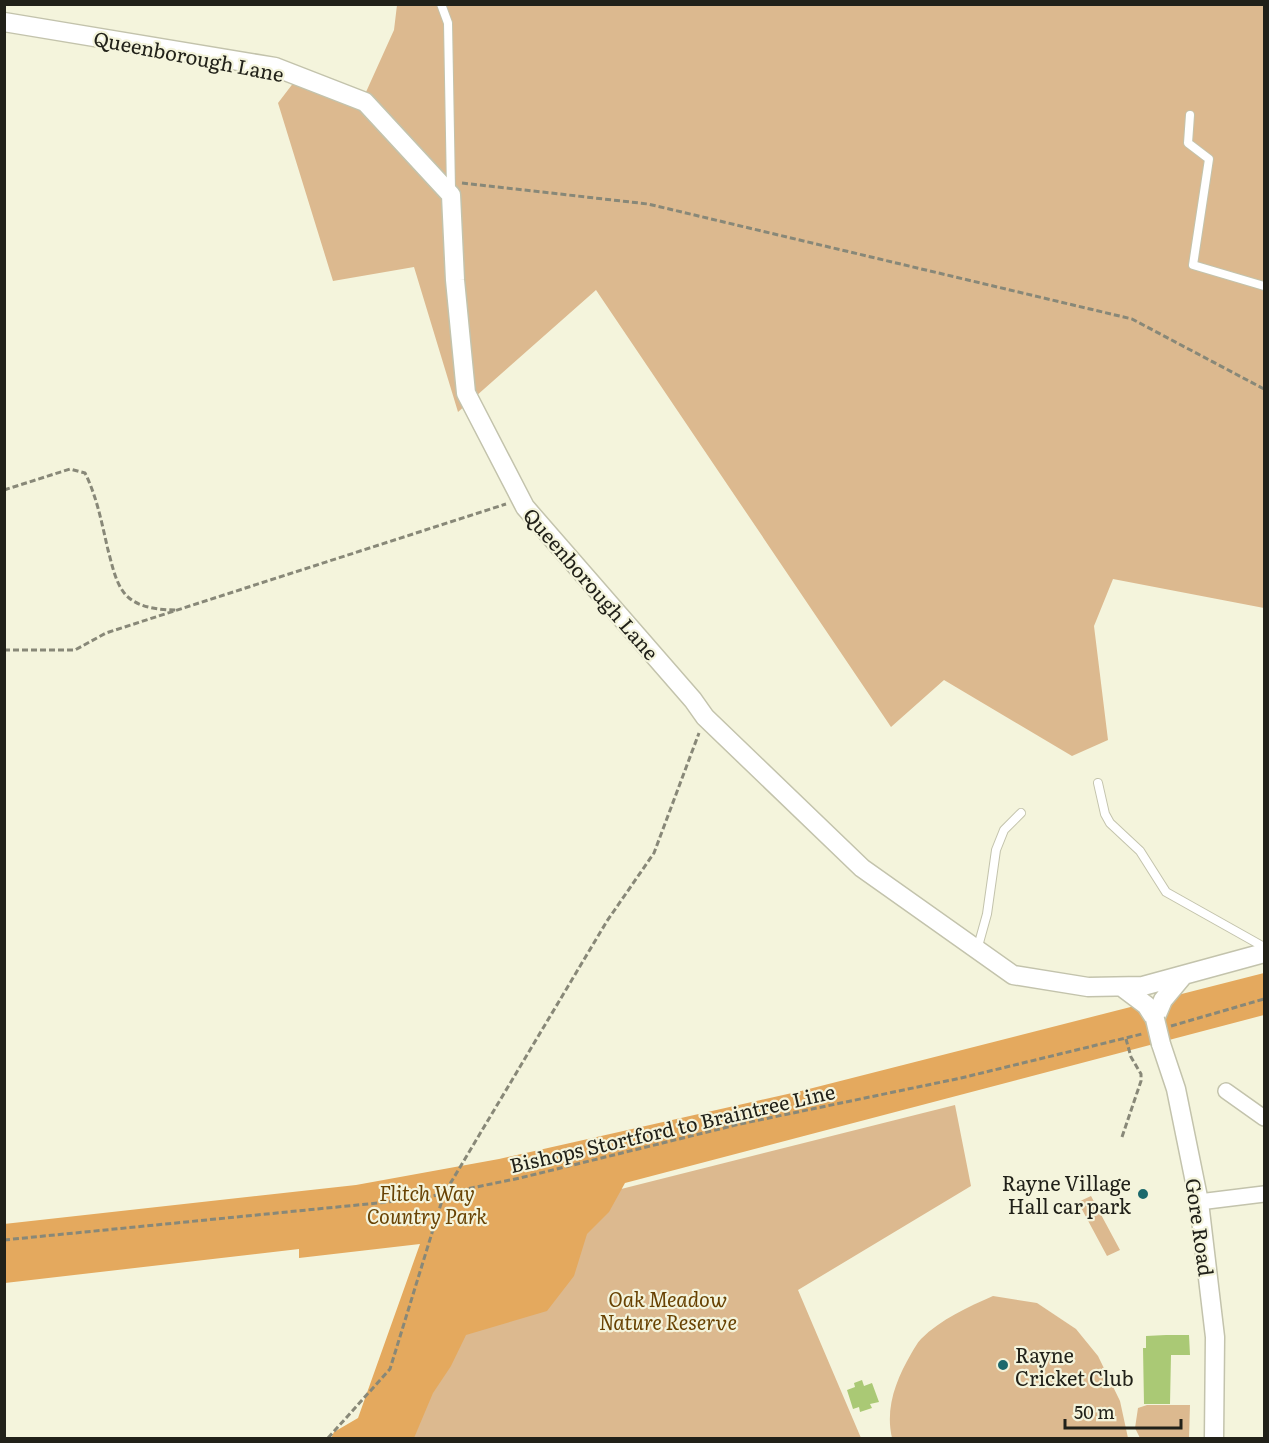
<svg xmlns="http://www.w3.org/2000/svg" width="1269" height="1443" font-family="Literata,serif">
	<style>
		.green { fill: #dcb98f }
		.forest { fill: #e4a95e }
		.building { fill: #aac975 }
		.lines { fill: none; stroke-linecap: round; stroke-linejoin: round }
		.service-casing { stroke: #c3c3ac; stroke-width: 10 }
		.minor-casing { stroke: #c3c3ac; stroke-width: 18 }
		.tertiary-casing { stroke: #c3c3ac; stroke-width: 21 }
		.path { stroke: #888878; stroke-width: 3; stroke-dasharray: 6 3; stroke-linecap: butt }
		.service { stroke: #fff; stroke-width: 8 }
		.minor { stroke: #fff; stroke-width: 15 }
		.tertiary { stroke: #fff; stroke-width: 18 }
		.tertiary-bridge-casing { stroke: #c3c3ac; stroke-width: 21; stroke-linecap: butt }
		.tertiary-bridge { stroke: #fff; stroke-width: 18 }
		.poi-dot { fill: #1c696c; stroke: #f4f4dc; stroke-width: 2 }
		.labels { text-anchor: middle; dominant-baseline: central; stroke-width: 4.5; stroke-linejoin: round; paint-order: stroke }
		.street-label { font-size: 20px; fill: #212119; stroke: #f4f4dc }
		.poi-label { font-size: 20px; fill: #212119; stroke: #f4f4dc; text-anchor: end }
		.park-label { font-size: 20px; font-style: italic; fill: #684203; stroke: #f4f4dc }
	</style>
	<rect width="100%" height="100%" fill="#f4f4dc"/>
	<!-- green -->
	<path class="green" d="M 397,5 L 1264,5 L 1264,608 L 1113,579 L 1094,626 L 1108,740 L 1072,756 L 944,680 L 891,727 L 596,290 L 458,412 L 414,267 L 333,281 L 278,103 L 304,69 L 366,92 L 394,30 Z
		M 955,1105 L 971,1186 L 798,1290 L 861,1438 L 391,1438 L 458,1230 Z
		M 1091,1196 L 1120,1250 L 1107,1256 L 1078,1202 Z
		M 993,1296 L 1037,1303 L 1076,1329 L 1098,1356 L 1120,1401 L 1128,1438 L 892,1438 C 885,1408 896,1380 911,1354 C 914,1349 917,1343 921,1339 C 941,1319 968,1307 993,1296 Z
		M 1147,1405 L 1190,1405 L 1189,1438 L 1140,1438 L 1135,1428 L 1138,1408 Z"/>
	<!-- forest -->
	<path class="forest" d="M 1264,973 L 1264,1015 L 625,1183 L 609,1212 L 587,1234 L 574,1276 L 547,1311 L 466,1335 L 451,1366 L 433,1393 L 414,1438 L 331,1438 L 334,1432 L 358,1418 L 420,1244 L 299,1258 L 299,1249 L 5,1283 L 4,1224 L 356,1185 L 499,1159 L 801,1091 Z"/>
	<!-- building -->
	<path class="building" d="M 1166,1335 L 1189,1335 L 1190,1355 L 1171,1355 L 1170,1404 L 1144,1404 L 1143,1348 L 1146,1348 L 1146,1336 Z
		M 862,1380 L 864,1386 L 872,1383 L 879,1402 L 870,1404 L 872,1408 L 860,1412 L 859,1407 L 853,1409 L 847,1390 L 855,1387 L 854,1383 Z"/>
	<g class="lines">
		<!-- service casing -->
		<g class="service-casing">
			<path id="service" d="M 441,4 L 448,23 L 451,190
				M 1190,115 L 1188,143 L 1209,159 L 1193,265 L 1264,286
				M 1098,783 L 1105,814 L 1110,823 L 1140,851 L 1166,892 L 1264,947
				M 977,950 L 987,914 L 996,850 L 1004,830 L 1021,813"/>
		</g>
		<!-- minor casing -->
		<g class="minor-casing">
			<path id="minor" d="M 1226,1091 L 1264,1118
				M 1199,1202 L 1264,1194"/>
		</g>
		<!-- tertiary casing -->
		<g class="tertiary-casing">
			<path id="tertiary" d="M 4,22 L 275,67 L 365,102 L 451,195 L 455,280 L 466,393 L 525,507 L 693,700 L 705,717 L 862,868 L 1013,975 L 1088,987 L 1143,986 L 1264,953
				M 1122,987 L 1146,1005 L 1155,1019
				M 1155,1019 L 1163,1000 L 1183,976
				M 1161,1044 L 1176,1089 L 1199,1202 L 1215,1337 L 1214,1438"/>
		</g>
		<!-- path -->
		<path class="path" d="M 462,183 L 648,204 L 1132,319 L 1264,389
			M 4,490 L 70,469 L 85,473 C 97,497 102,524 108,550 C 112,564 115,582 125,594 C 137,608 160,610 177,610
			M 4,650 L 75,650 L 106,633 L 506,504
			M 1171,1026 L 1264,999
			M 1122,1137 L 1141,1081 L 1141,1074 L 1131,1057 L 1126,1039
			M 4,1240 L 418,1199 L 520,1178 L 740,1124 L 961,1078 L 1142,1034
			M 328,1438 L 390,1369 L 444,1194 L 607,921 L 654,853 L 699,733"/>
		<!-- service -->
		<use href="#service" class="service"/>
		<!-- minor -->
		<use href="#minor" class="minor"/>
		<!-- tertiary -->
		<use href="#tertiary" class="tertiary"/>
		<!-- tertiary-bridge casing -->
		<g class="tertiary-bridge-casing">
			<path id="tertiary-bridge" d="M 1155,1019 L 1161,1044"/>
		</g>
		<!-- tertiary-bridge -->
		<use href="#tertiary-bridge" class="tertiary-bridge"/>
	</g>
	<!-- markers -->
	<g class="poi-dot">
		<circle cx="1143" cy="1194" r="6"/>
		<circle cx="1003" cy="1365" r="6"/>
	</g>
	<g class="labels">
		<!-- street labels -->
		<g class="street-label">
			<text transform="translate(189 55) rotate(11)">Queenborough Lane</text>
			<text transform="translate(592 583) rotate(49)">Queenborough Lane</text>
			<text transform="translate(672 1127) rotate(-13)">Bishops Stortford to Braintree Line</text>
			<text transform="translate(1201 1227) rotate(82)">Gore Road</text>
		</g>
		<!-- poi labels -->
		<g class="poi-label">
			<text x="1131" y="1182">Rayne Village<tspan x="1131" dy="23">Hall car park</tspan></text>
			<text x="1015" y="1354" text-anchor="start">Rayne<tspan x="1015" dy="23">Cricket Club</tspan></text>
		</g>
		<!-- park labels -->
		<g class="park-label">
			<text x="427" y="1192">Flitch Way<tspan x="427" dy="23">Country Park</tspan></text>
			<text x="668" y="1298">Oak Meadow<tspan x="668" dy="23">Nature Reserve</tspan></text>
		</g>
	</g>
	<!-- border -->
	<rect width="1269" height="1443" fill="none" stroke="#212119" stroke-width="12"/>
	<!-- scale -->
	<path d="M1065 1419v9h116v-9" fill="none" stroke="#212119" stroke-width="3"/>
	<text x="1074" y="1419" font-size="18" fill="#212119" stroke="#f4f4dc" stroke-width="4.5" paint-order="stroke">50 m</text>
</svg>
